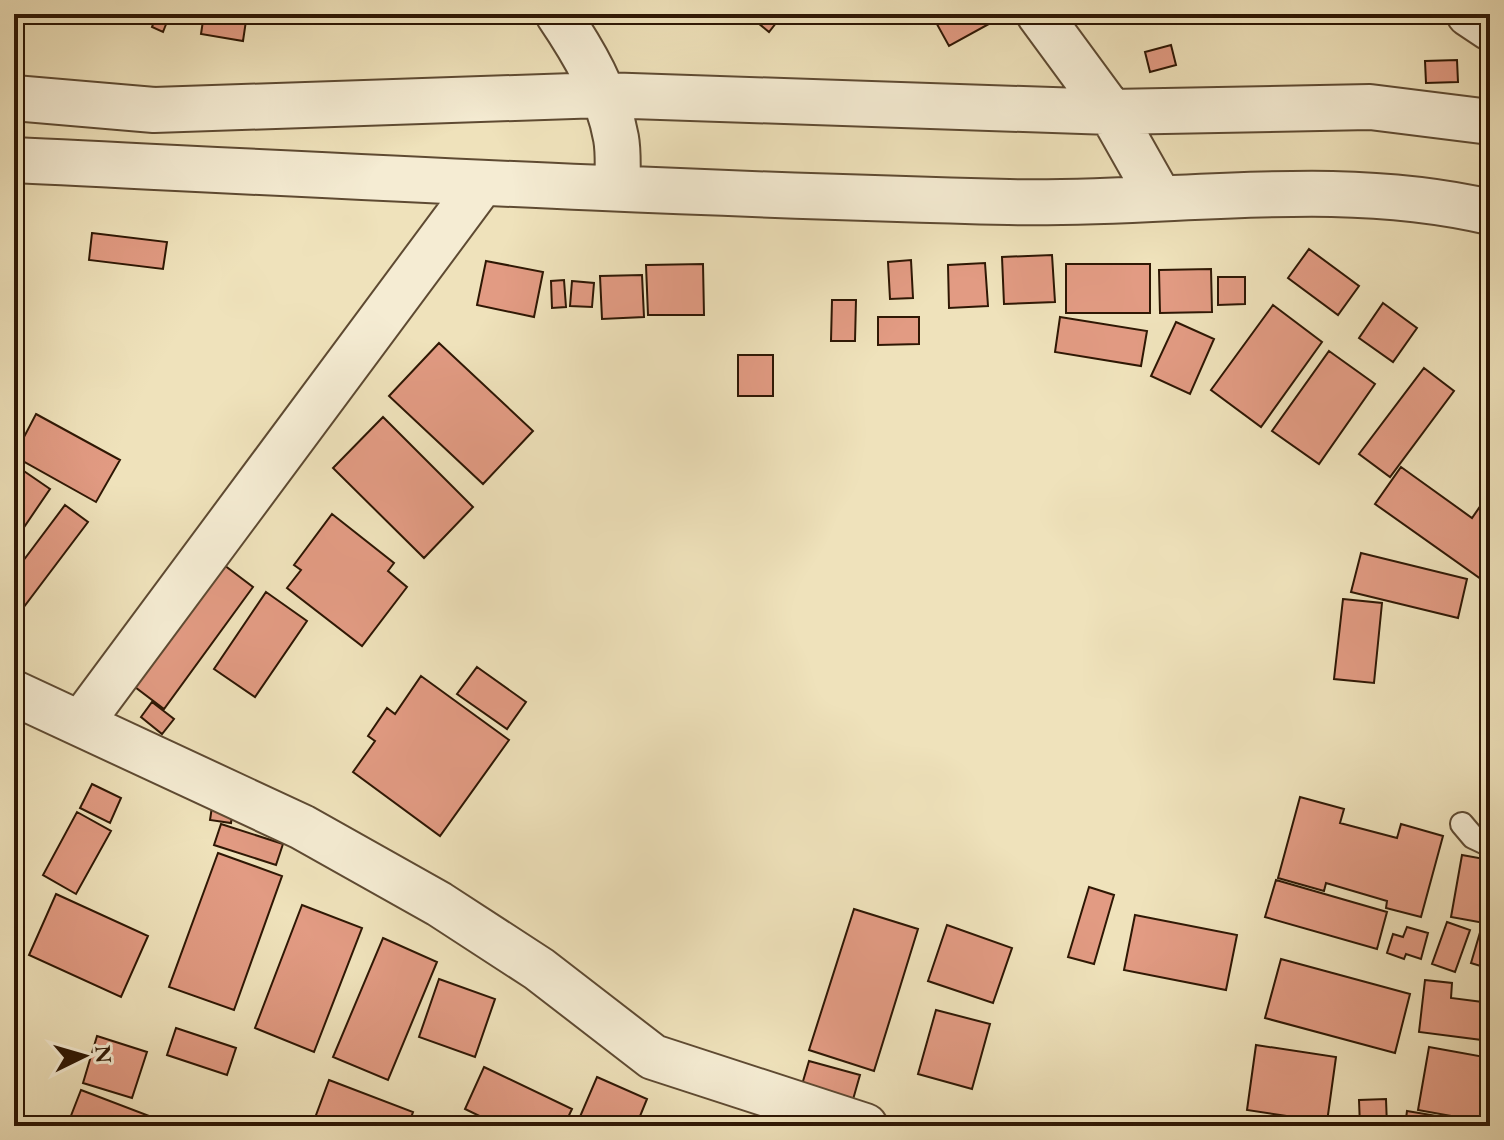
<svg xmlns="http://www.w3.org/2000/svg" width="1504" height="1140" font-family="'EB Garamond',serif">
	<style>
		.building { fill: #e29b83; stroke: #2e1704; stroke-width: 2 }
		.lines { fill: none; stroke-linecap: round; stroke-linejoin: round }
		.lane-casing { stroke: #5e4a32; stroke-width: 26 }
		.street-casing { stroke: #5e4a32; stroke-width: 48 }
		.lane { stroke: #f5ecd3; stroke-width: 22 }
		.street { stroke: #f5ecd3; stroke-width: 44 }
	</style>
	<rect width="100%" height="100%" fill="#efe2bb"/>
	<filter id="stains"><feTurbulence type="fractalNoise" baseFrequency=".0025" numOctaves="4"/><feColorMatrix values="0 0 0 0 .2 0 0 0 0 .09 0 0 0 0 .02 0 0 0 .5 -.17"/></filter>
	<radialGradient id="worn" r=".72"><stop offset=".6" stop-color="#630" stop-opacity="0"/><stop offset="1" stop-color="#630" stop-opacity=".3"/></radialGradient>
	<!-- building -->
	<path class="building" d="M 157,14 L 170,14 L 163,32 L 152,27 Z
		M 204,14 L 247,14 L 243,41 L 201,34 Z
		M 747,14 L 783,14 L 769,32 Z
		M 939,14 L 1007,14 L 949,46 L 933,17 Z
		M 1171,45 L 1176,65 L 1150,72 L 1145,52 Z
		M 1457,60 L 1458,82 L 1426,83 L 1425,61 Z
		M 92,233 L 167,242 L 163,269 L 89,260 Z
		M 1309,249 L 1359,286 L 1338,315 L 1288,278 Z
		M 1052,255 L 1055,302 L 1004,304 L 1002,257 Z
		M 911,260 L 913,298 L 890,299 L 888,262 Z
		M 486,261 L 543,272 L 534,317 L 477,305 Z
		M 985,263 L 988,306 L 949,308 L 948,265 Z
		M 703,264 L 704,315 L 648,315 L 646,265 Z
		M 1066,264 L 1150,264 L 1150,313 L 1066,313 Z
		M 1211,269 L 1212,312 L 1160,313 L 1159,270 Z
		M 642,275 L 644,317 L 602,319 L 600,276 Z
		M 1218,277 L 1245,277 L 1245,304 L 1218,305 Z
		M 564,280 L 566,307 L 552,308 L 551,281 Z
		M 572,281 L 594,283 L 592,307 L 570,306 Z
		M 832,300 L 856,300 L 855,341 L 831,341 Z
		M 1383,303 L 1417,328 L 1393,362 L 1359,338 Z
		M 1273,305 L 1322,342 L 1261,427 L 1211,390 Z
		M 878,317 L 919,317 L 919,344 L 878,345 Z
		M 1060,317 L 1147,331 L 1141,366 L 1055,352 Z
		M 1176,322 L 1214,339 L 1190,394 L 1151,376 Z
		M 439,343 L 533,431 L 483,484 L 389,396 Z
		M 1329,351 L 1375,384 L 1319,464 L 1272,431 Z
		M 738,355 L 773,355 L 773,396 L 738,396 Z
		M 1424,368 L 1454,391 L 1390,477 L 1359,454 Z
		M 36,414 L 120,460 L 96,502 L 14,456 Z
		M 383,417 L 473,507 L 424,558 L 333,468 Z
		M 18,467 L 50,489 L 14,542 L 14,473 Z
		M 1401,467 L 1472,518 L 1490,492 L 1490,567 L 1481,579 L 1375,504 Z
		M 65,505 L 88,522 L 14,620 L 14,573 Z
		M 332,514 L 394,563 L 388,571 L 407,587 L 362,646 L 287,588 L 301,570 L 294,565 Z
		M 1361,553 L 1467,579 L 1458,618 L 1351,592 Z
		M 224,565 L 253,587 L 164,709 L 135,687 Z
		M 266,592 L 307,621 L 255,697 L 214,669 Z
		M 1343,599 L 1382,603 L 1374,683 L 1334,679 Z
		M 477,667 L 526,702 L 507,729 L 457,694 Z
		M 421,676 L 509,740 L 440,836 L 353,772 L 375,741 L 368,736 L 387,708 L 395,714 Z
		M 152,702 L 174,719 L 162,734 L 141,717 Z
		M 92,784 L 121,798 L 110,823 L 80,808 Z
		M 1300,797 L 1344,809 L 1340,823 L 1397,838 L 1401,824 L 1443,836 L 1421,917 L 1386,908 L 1387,901 L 1326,883 L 1324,891 L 1278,878 Z
		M 213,800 L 234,803 L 231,823 L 210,820 Z
		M 77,812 L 111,831 L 76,894 L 43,875 Z
		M 221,824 L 283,844 L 276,865 L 214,845 Z
		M 218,853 L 282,876 L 234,1010 L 169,987 Z
		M 1462,855 L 1490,860 L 1490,924 L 1451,917 Z
		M 1276,880 L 1387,912 L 1377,949 L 1265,917 Z
		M 1089,887 L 1114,895 L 1094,964 L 1068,957 Z
		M 56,894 L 148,936 L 121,997 L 29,955 Z
		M 302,905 L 362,928 L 314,1052 L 255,1028 Z
		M 854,909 L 918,929 L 874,1071 L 809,1050 Z
		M 1135,915 L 1237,935 L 1226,990 L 1124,970 Z
		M 1447,922 L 1470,930 L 1455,972 L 1432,964 Z
		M 947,925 L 1012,948 L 993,1003 L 928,981 Z
		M 1407,927 L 1428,933 L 1421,959 L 1406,954 L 1404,959 L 1387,953 L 1393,934 L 1403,937 Z
		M 1481,929 L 1490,932 L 1490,969 L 1471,963 Z
		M 383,938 L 437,962 L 388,1080 L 333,1057 Z
		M 1281,959 L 1410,994 L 1395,1053 L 1265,1018 Z
		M 439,979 L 495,999 L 475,1057 L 419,1037 Z
		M 1425,980 L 1452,983 L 1451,998 L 1490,1003 L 1490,1041 L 1419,1032 Z
		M 936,1010 L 990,1024 L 972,1089 L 918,1074 Z
		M 176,1028 L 236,1048 L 227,1075 L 167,1055 Z
		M 97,1036 L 147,1052 L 132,1098 L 83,1083 Z
		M 1256,1045 L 1336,1057 L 1327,1122 L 1247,1110 Z
		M 1429,1047 L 1490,1058 L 1490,1123 L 1418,1110 Z
		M 809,1061 L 860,1075 L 852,1103 L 801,1088 Z
		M 484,1067 L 572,1109 L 564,1126 L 500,1126 L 465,1109 Z
		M 597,1077 L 647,1099 L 636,1126 L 576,1126 Z
		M 329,1080 L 413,1112 L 408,1126 L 312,1126 Z
		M 81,1090 L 165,1122 L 163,1126 L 67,1126 Z
		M 1386,1099 L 1387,1126 L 1360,1126 L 1359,1100 Z
		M 1407,1111 L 1437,1116 L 1435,1126 L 1405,1126 Z
		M 1230,1117 L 1266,1121 L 1266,1126 L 1229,1126 Z"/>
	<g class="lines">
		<!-- lane casing -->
		<g class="lane-casing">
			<path id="lane" d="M 1462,824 L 1473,837 L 1490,845"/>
		</g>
		<!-- street casing -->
		<g class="street-casing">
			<path id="street" d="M 558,14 C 583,51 608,93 616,138 C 619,154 617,172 618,188
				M 1039,14 L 1111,112 L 1159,197
				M 1469,14 L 1490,28
				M 14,98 L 154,110 L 602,95 L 1111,112 L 1370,107 L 1490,122
				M 14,160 C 345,176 677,194 1009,202 C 1170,206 1331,175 1490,212
				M 14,693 L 302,827 L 439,904 L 539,969 L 653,1057 L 865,1126
				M 81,723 L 482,183"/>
		</g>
		<!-- lane -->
		<use href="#lane" class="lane"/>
		<!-- street -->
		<use href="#street" class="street"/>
	</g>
	<!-- margin -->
	<rect width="1504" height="1140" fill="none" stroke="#efe2bb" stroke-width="48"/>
	<rect x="16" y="16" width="1472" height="1108" fill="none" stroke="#2e1704" stroke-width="4"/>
	<rect x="24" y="24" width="1456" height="1092" fill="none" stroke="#2e1704" stroke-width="2"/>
	<!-- north arrow -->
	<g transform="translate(84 1056) rotate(85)" stroke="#f5ecd3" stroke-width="6" paint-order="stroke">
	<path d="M0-6L14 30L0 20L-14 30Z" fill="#2e1704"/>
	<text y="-12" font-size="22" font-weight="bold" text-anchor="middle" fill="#2e1704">N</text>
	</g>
	<rect width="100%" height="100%" filter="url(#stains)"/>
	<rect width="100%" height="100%" fill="url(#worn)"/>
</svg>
